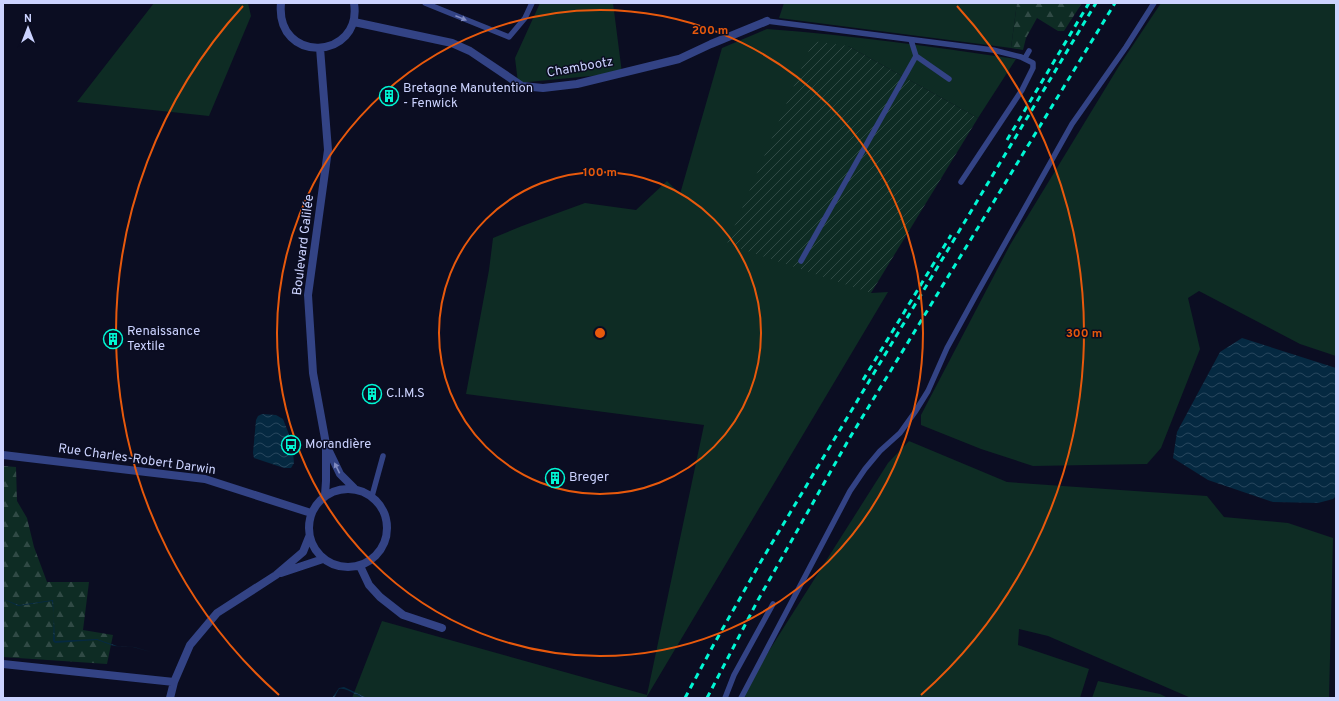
<svg xmlns="http://www.w3.org/2000/svg" width="1339" height="701" font-family="Overpass,sans-serif">
	<style>
		.grass { fill: #0e2c24 }
		.forest { fill: url(#forest-firs) }
		.garden { fill: url(#garden-furrows) }
		.water { fill: url(#water-waves) }
		.lines { fill: none; stroke-linecap: round; stroke-linejoin: round }
		.lane { stroke: #334385; stroke-width: 5.5 }
		.street { stroke: #334385; stroke-width: 8 }
		.rail { stroke: #00f7d4; stroke-width: 3; stroke-dasharray: 6 5; stroke-linecap: butt }
		.oneway { fill: #808bc2 }
		.ring { fill: none; stroke: #e8590c; stroke-width: 2 }
		.labels { text-anchor: middle; dominant-baseline: central; stroke-width: 3; stroke-linejoin: round; paint-order: stroke }
		.street-label { font-size: 13px; fill: #ccd3ff; stroke: #0b0d22 }
		.poi-label { font-size: 13px; fill: #ccd3ff; stroke: #0b0d22; text-anchor: start }
		.centre { fill: #e8590c; stroke: #0b0d22; stroke-width: 2 }
		.ring-label { font-size: 12px; text-anchor: middle; font-weight: bold; fill: #e8590c; stroke: #0b0d22; stroke-width: 3; stroke-linejoin: round; paint-order: stroke }
	</style>
	<defs>
		<pattern id="forest-firs" width="22" height="20" patternUnits="userSpaceOnUse"><rect width="22" height="20" fill="#0e2c24"/><path d="M5 1l3.5 6h-7zM16 11l3.5 6h-7z" fill="#304a45"/></pattern>
		<pattern id="garden-furrows" width="10" height="10" patternUnits="userSpaceOnUse"><rect width="10" height="10" fill="#0e2c24"/><path d="M-1 1l2-2M0 10L10 0M9 11l2-2" fill="none" stroke="#304a45"/></pattern>
		<pattern id="water-waves" width="16" height="10" patternUnits="userSpaceOnUse"><rect width="16" height="10" fill="#052941"/><path d="M0 5q4-4 8 0t8 0" fill="none" stroke="#28475e"/></pattern>
	</defs>
	<rect width="100%" height="100%" fill="#0b0d22"/>
	<!-- grass -->
	<path class="grass" d="M 154,3 L 248,3 L 251,16 L 209,116 L 77,102 Z
		M 540,3 L 613,3 L 622,73 L 518,83 L 515,58 Z
		M 784,3 L 1017,3 L 1011,48 L 779,18 Z
		M 1161,3 L 1336,3 L 1336,356 L 1300,344 L 1199,291 L 1188,298 L 1200,349 L 1161,448 L 1147,464 L 1033,466 L 981,449 L 921,425 L 921,415 L 1010,245 L 1119,66 Z
		M 767,29 C 851,35 933,47 1016,59 L 978,118 L 848,46 L 871,293 L 888,292 L 646,698 L 352,698 L 382,621 L 647,695 L 704,425 L 466,394 L 489,270 L 493,238 L 522,226 L 585,203 L 636,210 L 667,181 L 680,194 L 722,48 Z
		M 909,441 L 1007,482 L 1207,496 L 1224,517 L 1288,523 L 1333,538 L 1329,698 L 1191,698 L 1048,636 L 1019,629 L 1018,645 L 1089,669 L 1080,698 L 744,698 L 751,679 L 888,463 Z
		M 1098,681 L 1160,694 L 1168,698 L 1092,698 Z"/>
	<!-- forest -->
	<path class="forest" d="M 1017,3 L 1082,3 L 1064,31 L 1058,31 L 1037,18 L 1026,38 L 1023,50 L 1011,48 Z
		M 3,466 L 16,467 L 17,501 L 27,518 L 34,547 L 47,582 L 89,582 L 83,630 L 113,635 L 107,664 L 3,657 Z"/>
	<!-- garden -->
	<path class="garden" d="M 813,41 L 848,46 L 978,118 L 871,293 L 727,244 Z"/>
	<!-- water -->
	<path class="water" d="M 1242,338 L 1336,368 L 1336,496 L 1333,499 L 1318,503 L 1273,502 L 1208,480 L 1173,458 L 1177,432 L 1220,352 Z
		M 262,414 L 276,415 L 283,419 L 292,442 L 294,463 L 291,468 L 284,468 L 254,458 L 253,453 L 256,420 L 258,416 Z
		M 3,599 L 19,605 L 53,600 L 55,641 L 97,639 L 117,646 L 134,647 L 151,652 L 133,647 L 114,646 L 97,640 L 55,643 L 53,641 L 54,616 L 52,601 L 18,606 Z
		M 344,687 L 367,698 C 356,698 349,687 339,689 L 334,698 L 332,698 L 339,688 Z"/>
	<g class="lines">
		<!-- lane -->
		<path class="lane" d="M 425,3 L 509,37 L 525,18 L 532,3
			M 767,21 L 993,50 L 1021,57 L 1033,63 L 1033,68 L 1022,90 L 961,182
			M 916,56 L 949,79
			M 1025,58 L 1029,51
			M 801,261 L 916,56 L 911,40
			M 372,496 L 383,456
			M 725,698 L 734,675 L 773,604
			M 741,698 L 850,491 L 865,469 L 880,451 L 900,433 L 915,412 L 928,391 L 947,348 L 976,295 L 1072,124 L 1126,47 L 1154,3"/>
		<!-- street -->
		<path class="street" d="M 281,3 C 275,65 363,60 354,3
			M 354,22 L 452,43 L 470,51 L 522,86 L 543,88 L 577,84 L 679,59 L 711,44 L 767,21
			M 320,48 L 328,150 L 308,295 L 313,373 L 326,444 L 326,481 L 325,495
			M 327,447 L 340,474 L 354,488
			M 3,455 L 205,479 L 311,513
			M309 528a39 39 0 1 1 78 0a39 39 0 1 1-78 0Z
			M 360,566 L 369,585 L 380,597 L 403,615 L 442,628
			M 281,573 L 323,559
			M 3,664 L 174,682
			M 170,698 L 174,682 L 190,645 L 217,613 L 276,575 L 303,552 L 309,537"/>
		<!-- rail -->
		<path class="rail" d="M 1007,140 L 1089,3
			M 863,380 L 951,235
			M 685,698 L 714,644 L 760,563 L 1096,3
			M 707,698 L 758,600 L 849,439 L 1115,3"/>
	</g>
	<!-- one-way arrows -->
	<defs><path id="oneway-solid" d="M-6-.8H1V-3.2L6.5 0L1 3.2V.8H-6Z"/></defs>
	<g class="oneway">
		<use href="#oneway-solid" transform="translate(461 18) rotate(22)"/>
		<use href="#oneway-solid" transform="translate(337 468) rotate(-116)"/>
	</g>
	<!-- distance rings -->
	<g class="ring">
		<circle cx="600" cy="333" r="161"/>
		<circle cx="600" cy="333" r="323"/>
		<path d="M279 695A484 484 0 0 1 243 6M957 6A484 484 0 0 1 921 695"/>
	</g>
	<!-- icons -->
	<defs>
		<g id="building-ring" transform="scale(1)"><circle r="9.5" fill="#0b0d22" stroke="#00f7d4" stroke-width="1.5"/><path d="M-4-6H4V6H1V3H-1V6H-4ZM-2.5-4.3h1.7v1.8h-1.7ZM.8-4.3h1.7v1.8H.8ZM-2.5-1h1.7V.8h-1.7ZM.8-1h1.7V.8H.8Z" fill="#00f7d4"/></g>
		<g id="bus-ring" transform="scale(1)"><circle r="9.5" fill="#0b0d22" stroke="#00f7d4" stroke-width="1.5"/><path d="M-5-6H5V4H4V6H2V4H-2V6H-4V4H-5ZM-3.5-4V0h7V-4ZM-3.5 1.2v1.5H-2V1.2ZM2 1.2v1.5H3.5V1.2Z" fill="#00f7d4"/></g>
	</defs>
	<g fill-rule="evenodd">
		<use href="#building-ring" x="389" y="96"/>
		<use href="#building-ring" x="113" y="339"/>
		<use href="#building-ring" x="372" y="394"/>
		<use href="#bus-ring" x="291" y="445"/>
		<use href="#building-ring" x="555" y="478"/>
	</g>
	<g class="labels">
		<!-- street labels -->
		<g class="street-label">
			<text transform="translate(580 68) rotate(-10)">Chambootz</text>
			<text transform="translate(304 245) rotate(-83)">Boulevard Galilée</text>
			<text transform="translate(137 460) rotate(8)">Rue Charles-Robert Darwin</text>
		</g>
		<!-- poi labels -->
		<g class="poi-label">
			<text x="403" y="89">Bretagne Manutention<tspan x="403" dy="15">- Fenwick</tspan></text>
			<text x="127" y="332">Renaissance<tspan x="127" dy="15">Textile</tspan></text>
			<text x="386" y="394">C.I.M.S</text>
			<text x="305" y="445">Morandière</text>
			<text x="569" y="478">Breger</text>
		</g>
	</g>
	<circle cx="600" cy="333" r="6" class="centre"/>
	<g class="ring-label">
		<text x="710" y="34">200 m</text>
		<text x="600" y="176">100 m</text>
		<text x="1084" y="337">300 m</text>
	</g>
	<!-- border -->
	<rect width="1339" height="701" fill="none" stroke="#ccd3ff" stroke-width="8"/>
	<!-- north arrow -->
	<g transform="translate(28 28)" stroke="#0b0d22" stroke-width="3" paint-order="stroke">
	<path d="M0-3L7 15L0 10L-7 15Z" fill="#ccd3ff"/>
	<text y="-6" font-size="11" font-weight="bold" text-anchor="middle" fill="#ccd3ff">N</text>
	</g>
</svg>
